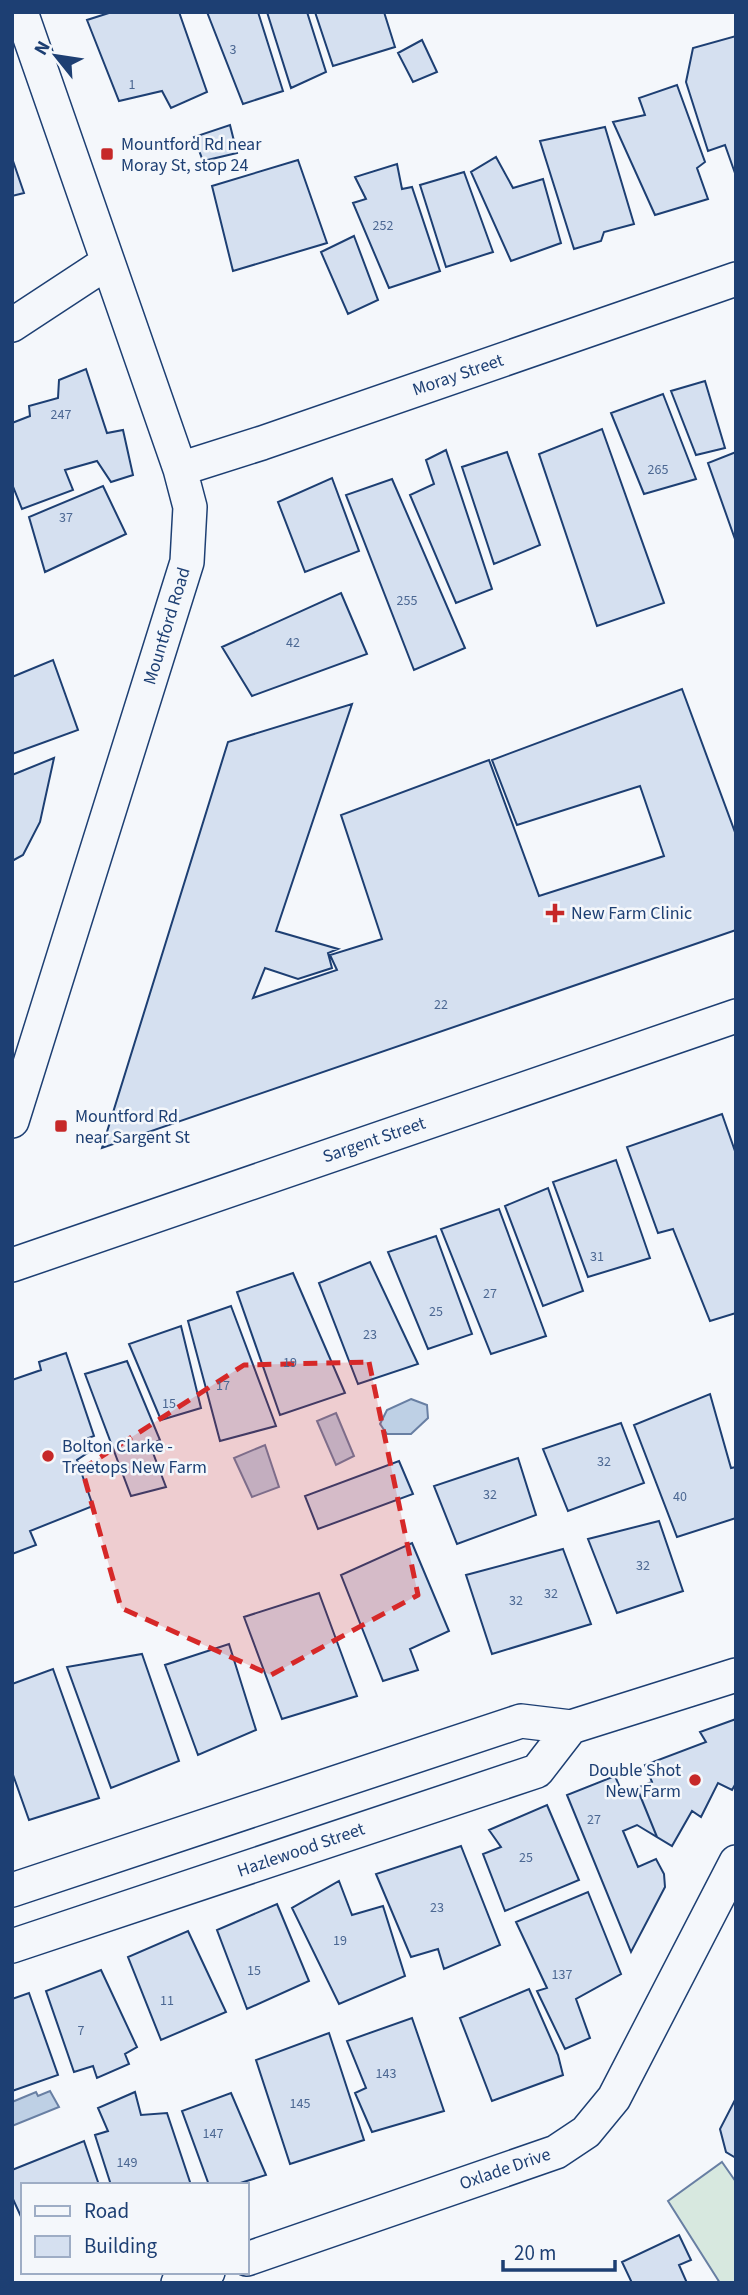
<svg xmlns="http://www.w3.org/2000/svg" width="748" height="2295" font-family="'Source Sans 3',sans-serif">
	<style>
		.green { fill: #d7e8df; stroke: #687fa3; stroke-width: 2 }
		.water { fill: #bed0e5; stroke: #687fa3; stroke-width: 2 }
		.building { fill: #d5e0f0; stroke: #1d3f73; stroke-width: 2 }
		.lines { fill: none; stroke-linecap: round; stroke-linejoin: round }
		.minor-casing { stroke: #1d3f73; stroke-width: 36 }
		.minor { stroke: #f4f7fb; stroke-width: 33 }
		.marked { fill: #d62828; fill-opacity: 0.2; stroke: #d62828; stroke-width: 5; stroke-dasharray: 14 9; stroke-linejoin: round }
		.poi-dot { fill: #c62828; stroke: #f4f7fb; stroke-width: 2.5 }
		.labels { text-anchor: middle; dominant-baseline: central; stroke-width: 5; stroke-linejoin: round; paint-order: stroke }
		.number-label { font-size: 14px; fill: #4b6792 }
		.poi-label { font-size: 18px; fill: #1d3f73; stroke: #f4f7fb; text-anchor: start }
		.street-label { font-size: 18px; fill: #1d3f73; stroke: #f4f7fb }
	</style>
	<rect width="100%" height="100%" fill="#f4f7fb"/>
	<!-- green -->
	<path class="green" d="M 722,2162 L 736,2182 L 736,2283 L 720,2283 L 668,2201 Z"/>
	<!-- water -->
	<path class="water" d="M 411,1399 L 427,1405 L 428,1418 L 411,1434 L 387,1434 L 380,1424 L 387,1410 Z
		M 336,1413 L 354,1456 L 336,1465 L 317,1421 Z
		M 265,1445 L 279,1487 L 252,1497 L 234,1458 Z
		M 50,2091 L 59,2107 L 12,2126 L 12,2102 L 36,2092 L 38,2096 Z"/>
	<!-- building -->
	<path class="building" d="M 112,12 L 179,12 L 207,92 L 171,108 L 162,91 L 119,101 L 87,20 Z
		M 207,12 L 258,12 L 283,91 L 243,104 Z
		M 267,12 L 307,12 L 326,72 L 291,88 Z
		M 315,12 L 384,12 L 395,47 L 333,66 Z
		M 736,36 L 736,176 L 725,145 L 708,151 L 686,82 L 693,48 Z
		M 422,40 L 437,72 L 413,82 L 398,53 Z
		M 677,85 L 705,162 L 697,168 L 708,199 L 655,215 L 613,122 L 645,115 L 639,98 Z
		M 230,125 L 237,153 L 203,161 L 194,137 Z
		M 605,127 L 634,224 L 604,232 L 601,241 L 574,249 L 540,141 Z
		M 496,157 L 513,188 L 543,179 L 561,243 L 511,261 L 471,172 Z
		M 12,158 L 24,193 L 12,196 Z
		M 298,160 L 327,243 L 233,271 L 212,186 Z
		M 397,164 L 402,189 L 412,187 L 440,271 L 389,288 L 353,203 L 366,199 L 355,177 Z
		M 464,172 L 493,252 L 446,267 L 420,185 Z
		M 354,236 L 378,300 L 348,314 L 321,252 Z
		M 86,369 L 107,433 L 123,430 L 133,475 L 111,482 L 97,461 L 65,470 L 73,490 L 22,509 L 12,484 L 12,423 L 30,416 L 29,406 L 58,398 L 59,380 Z
		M 705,381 L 725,448 L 696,455 L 671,391 Z
		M 663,394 L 696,479 L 644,494 L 611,413 Z
		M 602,429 L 664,603 L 597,626 L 539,454 Z
		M 446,450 L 492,589 L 456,603 L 410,495 L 434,484 L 426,460 Z
		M 507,452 L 540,545 L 494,564 L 462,467 Z
		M 736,452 L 736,542 L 708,463 Z
		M 332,478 L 359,551 L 305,572 L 278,502 Z
		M 392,479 L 465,648 L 414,670 L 346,495 Z
		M 103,486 L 126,534 L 45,572 L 29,517 Z
		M 341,593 L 367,654 L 252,696 L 222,647 Z
		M 53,660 L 78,730 L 12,754 L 12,677 Z
		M 682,689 L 736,835 L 736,930 L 102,1148 L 228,742 L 352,704 L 276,931 L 338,949 L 328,953 L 332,968 L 298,979 L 265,968 L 253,998 L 337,970 L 330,955 L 382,939 L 341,815 L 489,760 L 539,896 L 664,856 L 640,786 L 517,825 L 492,760 Z
		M 54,758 L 40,822 L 23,855 L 12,861 L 12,775 Z
		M 722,1114 L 736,1154 L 736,1313 L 710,1321 L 673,1229 L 658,1233 L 627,1147 Z
		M 616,1160 L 650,1258 L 588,1277 L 553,1182 Z
		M 548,1188 L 583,1291 L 543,1306 L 505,1206 Z
		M 499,1209 L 546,1336 L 491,1354 L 441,1229 Z
		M 436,1236 L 472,1334 L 428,1349 L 388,1252 Z
		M 370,1262 L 418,1364 L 358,1384 L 319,1283 Z
		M 293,1273 L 345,1393 L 280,1415 L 237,1292 Z
		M 231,1306 L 276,1426 L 220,1441 L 188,1321 Z
		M 181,1326 L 201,1408 L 161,1420 L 129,1344 Z
		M 66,1353 L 94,1436 L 83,1440 L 89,1452 L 77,1460 L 93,1506 L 30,1531 L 36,1545 L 12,1554 L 12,1380 L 41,1370 L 39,1362 Z
		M 127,1361 L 160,1440 L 150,1445 L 166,1487 L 131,1496 L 85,1374 Z
		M 710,1394 L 731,1468 L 736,1467 L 736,1518 L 677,1537 L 634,1425 Z
		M 621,1423 L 644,1483 L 568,1511 L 543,1449 Z
		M 518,1458 L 536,1515 L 457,1544 L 434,1486 Z
		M 399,1461 L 413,1494 L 318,1529 L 305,1496 Z
		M 659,1521 L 683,1591 L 617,1613 L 588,1539 Z
		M 412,1543 L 449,1631 L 410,1649 L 418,1670 L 383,1681 L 341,1575 Z
		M 563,1549 L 591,1624 L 492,1654 L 466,1575 Z
		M 319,1593 L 357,1696 L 282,1719 L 244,1617 Z
		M 229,1644 L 256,1730 L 198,1755 L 165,1665 Z
		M 142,1654 L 179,1761 L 111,1788 L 67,1667 Z
		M 53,1669 L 99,1798 L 29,1820 L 12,1772 L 12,1684 Z
		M 736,1719 L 736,1783 L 732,1790 L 718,1783 L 701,1817 L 692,1811 L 672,1846 L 657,1837 L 637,1788 L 652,1782 L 645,1765 L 706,1742 L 700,1732 Z
		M 615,1776 L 623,1795 L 637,1788 L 657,1837 L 637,1825 L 623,1831 L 638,1867 L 656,1859 L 664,1874 L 665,1887 L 631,1952 L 567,1795 Z
		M 547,1805 L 579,1880 L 505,1911 L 483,1854 L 501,1847 L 489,1830 Z
		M 461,1846 L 500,1945 L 444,1969 L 438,1949 L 411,1957 L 376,1874 Z
		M 339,1881 L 352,1915 L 383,1906 L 405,1976 L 339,2004 L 292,1908 Z
		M 588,1892 L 621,1974 L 576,1999 L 590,2038 L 565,2049 L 537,1991 L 547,1988 L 516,1922 Z
		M 277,1904 L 309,1981 L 247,2009 L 217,1930 Z
		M 188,1931 L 226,2012 L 161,2040 L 128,1957 Z
		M 101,1970 L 137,2047 L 125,2054 L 129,2064 L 97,2078 L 93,2066 L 74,2072 L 46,1991 Z
		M 529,1989 L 558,2055 L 563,2075 L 492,2101 L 460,2018 Z
		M 29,1993 L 58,2075 L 12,2091 L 12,1999 Z
		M 412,2018 L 444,2111 L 372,2132 L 355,2093 L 366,2088 L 347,2041 Z
		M 329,2033 L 364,2140 L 290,2164 L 256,2060 Z
		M 135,2092 L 141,2115 L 167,2113 L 191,2185 L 111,2185 L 95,2135 L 108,2131 L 98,2108 Z
		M 231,2093 L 266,2175 L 234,2185 L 209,2185 L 182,2111 Z
		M 736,2098 L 736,2158 L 726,2152 L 720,2129 Z
		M 84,2141 L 99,2185 L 23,2185 L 23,2221 L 12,2197 L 12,2170 Z
		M 679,2235 L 691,2260 L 679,2265 L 687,2283 L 632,2283 L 622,2262 Z"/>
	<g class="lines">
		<!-- minor casing -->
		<g class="minor-casing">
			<path id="minor" d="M 12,325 L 108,262
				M 180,469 L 262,443 L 736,279
				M 12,1121 L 187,562 L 190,507 L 180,469 L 21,12
				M 12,1265 L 736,1016
				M 12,1890 L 521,1721 L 571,1727 L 736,1675
				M 12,1946 L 537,1771 L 571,1727
				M 247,2259 L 556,2152 L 586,2132 L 614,2098 L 736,1862
				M 178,2283 L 208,2272"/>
		</g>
		<!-- minor -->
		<use href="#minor" class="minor"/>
	</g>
	<!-- marked area -->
	<path class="marked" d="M 369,1362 L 418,1595 L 271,1675 L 121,1608 L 82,1469 L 244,1365 Z"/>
	<!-- markers -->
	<g class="poi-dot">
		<rect x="100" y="147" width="14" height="14" rx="3.5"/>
		<path d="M551.5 902.5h7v7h7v7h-7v7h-7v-7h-7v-7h7z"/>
		<rect x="54" y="1119" width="14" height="14" rx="3.5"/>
		<circle cx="48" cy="1456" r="7"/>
		<circle cx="695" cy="1780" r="7"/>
	</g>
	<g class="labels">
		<!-- number labels -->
		<g class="number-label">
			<text x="233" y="50">3</text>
			<text x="132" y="85">1</text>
			<text x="383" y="226">252</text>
			<text x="61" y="415">247</text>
			<text x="658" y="470">265</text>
			<text x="66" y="518">37</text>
			<text x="407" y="601">255</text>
			<text x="293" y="643">42</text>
			<text x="441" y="1005">22</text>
			<text x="597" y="1257">31</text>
			<text x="490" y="1294">27</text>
			<text x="436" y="1312">25</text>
			<text x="370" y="1335">23</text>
			<text x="290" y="1363">19</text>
			<text x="223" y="1386">17</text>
			<text x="169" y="1404">15</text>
			<text x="604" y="1462">32</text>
			<text x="490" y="1495">32</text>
			<text x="680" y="1497">40</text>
			<text x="643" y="1566">32</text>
			<text x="551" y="1594">32</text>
			<text x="516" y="1601">32</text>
			<text x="594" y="1820">27</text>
			<text x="526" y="1858">25</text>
			<text x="437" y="1908">23</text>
			<text x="340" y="1941">19</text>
			<text x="254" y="1971">15</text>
			<text x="562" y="1975">137</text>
			<text x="167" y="2001">11</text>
			<text x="81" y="2031">7</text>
			<text x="386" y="2074">143</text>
			<text x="300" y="2104">145</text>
			<text x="213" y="2134">147</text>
			<text x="127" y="2163">149</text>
		</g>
		<!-- poi labels -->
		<g class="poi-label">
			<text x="121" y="144">Mountford Rd near<tspan x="121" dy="21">Moray St, stop 24</tspan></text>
			<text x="571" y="913">New Farm Clinic</text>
			<text x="75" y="1116">Mountford Rd<tspan x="75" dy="21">near Sargent St</tspan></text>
			<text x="62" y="1446">Bolton Clarke -<tspan x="62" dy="21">Treetops New Farm</tspan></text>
			<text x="681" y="1770" text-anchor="end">Double Shot<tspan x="681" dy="21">New Farm</tspan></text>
		</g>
		<!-- street labels -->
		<g class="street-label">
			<text transform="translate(458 375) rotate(-19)">Moray Street</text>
			<text transform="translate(167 626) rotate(-73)">Mountford Road</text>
			<text transform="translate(374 1140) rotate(-19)">Sargent Street</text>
			<text transform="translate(301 1850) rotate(-19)">Hazlewood Street</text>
			<text transform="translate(505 2169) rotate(-19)">Oxlade Drive</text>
		</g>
	</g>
	<!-- border -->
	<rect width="748" height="2295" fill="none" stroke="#1d3f73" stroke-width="28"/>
	<!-- legend -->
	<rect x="21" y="2183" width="228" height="91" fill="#f4f7fb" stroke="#9eadc5" stroke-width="2"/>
	<rect x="35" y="2206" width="35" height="10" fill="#f4f7fb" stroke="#9eadc5" stroke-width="2"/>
	<text x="84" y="2218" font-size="21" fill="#1d3f73">Road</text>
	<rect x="35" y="2236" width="35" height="21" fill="#d5e0f0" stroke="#9eadc5" stroke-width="2"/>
	<text x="84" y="2253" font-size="21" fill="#1d3f73">Building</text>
	<!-- north arrow -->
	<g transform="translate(56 56) rotate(300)" stroke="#f4f7fb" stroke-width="5" paint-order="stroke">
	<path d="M0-5L12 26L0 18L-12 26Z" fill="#1d3f73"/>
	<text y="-10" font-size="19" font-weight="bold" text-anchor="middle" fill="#1d3f73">N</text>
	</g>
	<!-- scale -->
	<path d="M503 2260v10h112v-10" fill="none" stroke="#1d3f73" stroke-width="3.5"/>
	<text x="514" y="2260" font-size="21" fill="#1d3f73" stroke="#f4f7fb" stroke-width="5" paint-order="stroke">20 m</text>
</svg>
